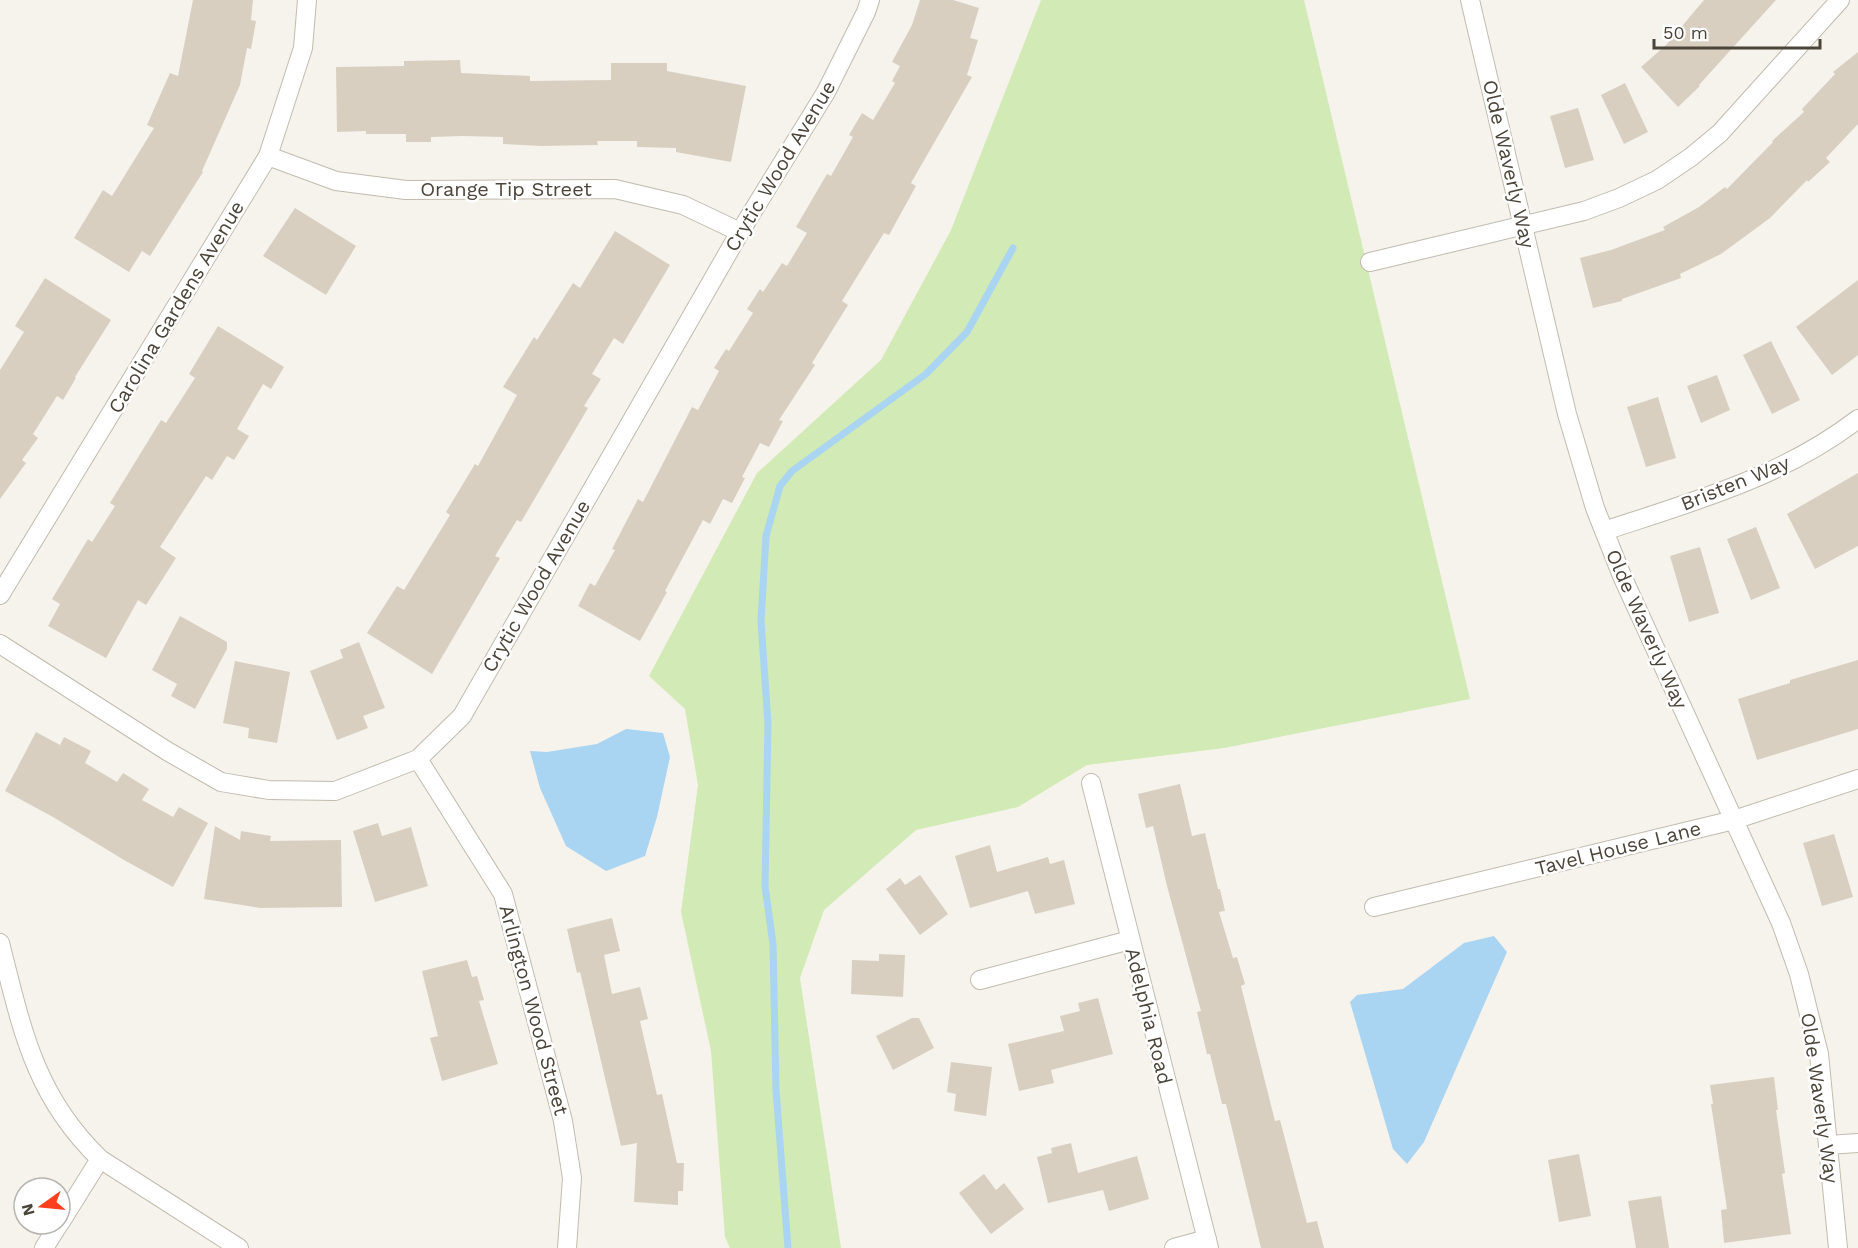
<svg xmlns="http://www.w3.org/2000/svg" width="1858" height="1248" font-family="'Work Sans',sans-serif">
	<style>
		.green { fill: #d2eab5 }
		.water { fill: #a9d4f2 }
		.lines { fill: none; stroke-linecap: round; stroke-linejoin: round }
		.stream { stroke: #a9d4f2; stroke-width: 7 }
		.building { fill: #d8cfc1 }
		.street-casing { stroke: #c2bbae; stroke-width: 20 }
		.street { stroke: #fff; stroke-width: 18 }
		.labels { text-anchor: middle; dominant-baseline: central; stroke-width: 5; stroke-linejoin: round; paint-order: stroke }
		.street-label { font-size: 20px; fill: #4b4439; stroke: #fff }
	</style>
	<rect width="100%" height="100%" fill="#f6f3ec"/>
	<!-- green -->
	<path class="green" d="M 1041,0 L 1304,0 L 1470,699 L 1224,748 L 1087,765 L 1018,807 L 916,830 L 824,910 L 800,978 L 841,1248 L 730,1248 L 725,1237 L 711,1051 L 681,912 L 698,785 L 685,709 L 649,676 L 757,473 L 881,360 L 951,230 Z"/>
	<!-- water -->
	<path class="water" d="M 626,729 L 663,733 L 670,757 L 657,817 L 645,856 L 606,871 L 566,846 L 540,788 L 530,751 L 547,752 L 597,744 Z
		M 1494,936 L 1507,952 L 1424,1142 L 1407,1164 L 1393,1149 L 1350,1002 L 1357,995 L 1403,989 L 1464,943 Z"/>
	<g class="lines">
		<!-- stream -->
		<path class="stream" d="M 788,1248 L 776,1090 L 773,944 L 765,886 L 768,724 L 761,621 L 766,536 L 780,486 L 792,471 L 926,374 L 967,332 L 1013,248"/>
	</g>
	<!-- building -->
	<path class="building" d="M 193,0 L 253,0 L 251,20 L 256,21 L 251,49 L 247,48 L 240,85 L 202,171 L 203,172 L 150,256 L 142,251 L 129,272 L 74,238 L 103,190 L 112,196 L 154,128 L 147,125 L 170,73 L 178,76 Z
		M 920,0 L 953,0 L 979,8 L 970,38 L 978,40 L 967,75 L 972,77 L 911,183 L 916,186 L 889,235 L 884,233 L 842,301 L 848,305 L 812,363 L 815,365 L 779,420 L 783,421 L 769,447 L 760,443 L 742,477 L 745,478 L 732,503 L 723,499 L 710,524 L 703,520 L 665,591 L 667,592 L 640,641 L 578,606 L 590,583 L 595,586 L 615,550 L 612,549 L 638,499 L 643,502 L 692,407 L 698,410 L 719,371 L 714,368 L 726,349 L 729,351 L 753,313 L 747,309 L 760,289 L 763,292 L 782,263 L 787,266 L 807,233 L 796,227 L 827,174 L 831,176 L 853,137 L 849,135 L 862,113 L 873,120 L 895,83 L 892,81 L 900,66 L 892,62 L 912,25 Z
		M 1704,0 L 1776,0 L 1699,85 L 1700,86 L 1678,107 L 1641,67 L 1666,45 Z
		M 1858,52 L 1858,124 L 1826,158 L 1830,162 L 1808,182 L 1807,180 L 1770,218 L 1721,254 L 1680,274 L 1681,278 L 1622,299 L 1622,301 L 1593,308 L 1580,258 L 1611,250 L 1665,230 L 1663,227 L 1699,207 L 1725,187 L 1727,189 L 1773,142 L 1772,141 L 1804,112 L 1802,109 L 1835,74 L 1833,72 Z
		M 460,60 L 461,73 L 530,76 L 530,81 L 611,80 L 611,63 L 667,63 L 667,71 L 746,86 L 731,162 L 676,152 L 676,148 L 637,147 L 637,141 L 597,141 L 598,145 L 541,146 L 503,144 L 503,137 L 462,136 L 431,137 L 431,142 L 406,142 L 406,134 L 366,134 L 366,131 L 337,132 L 336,67 L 404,66 L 404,61 Z
		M 1625,83 L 1648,132 L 1624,144 L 1601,95 Z
		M 1578,108 L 1594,160 L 1565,168 L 1550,116 Z
		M 295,208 L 356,246 L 326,295 L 263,256 Z
		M 615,231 L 670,265 L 623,344 L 614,338 L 592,374 L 601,379 L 584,406 L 588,408 L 521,522 L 517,520 L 495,556 L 500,558 L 432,674 L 367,633 L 397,586 L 404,590 L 450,515 L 446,512 L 475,464 L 478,466 L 517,395 L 503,387 L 534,337 L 537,340 L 573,283 L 580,288 Z
		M 45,278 L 111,320 L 75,377 L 76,378 L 63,400 L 57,396 L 33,434 L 38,438 L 22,460 L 26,463 L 0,499 L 0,370 L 24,332 L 15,326 Z
		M 1858,280 L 1858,355 L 1832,375 L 1796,327 Z
		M 218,326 L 284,367 L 271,389 L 263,384 L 237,429 L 249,436 L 234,460 L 227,456 L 212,480 L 206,476 L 160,547 L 176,558 L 146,605 L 138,600 L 106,658 L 48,626 L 60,604 L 52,599 L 88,539 L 92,542 L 115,506 L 110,503 L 161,420 L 166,423 L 195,378 L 189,374 Z
		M 1771,341 L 1800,400 L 1772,414 L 1743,355 Z
		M 1717,375 L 1730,410 L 1701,423 L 1687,386 Z
		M 1658,397 L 1676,458 L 1646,467 L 1627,407 Z
		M 1858,473 L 1858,546 L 1815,569 L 1787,514 Z
		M 1756,527 L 1780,588 L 1751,600 L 1727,539 Z
		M 1700,547 L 1719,613 L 1689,622 L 1670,556 Z
		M 180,616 L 227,642 L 227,649 L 195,709 L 171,696 L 177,684 L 152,670 Z
		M 359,642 L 385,708 L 363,716 L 368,728 L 337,740 L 310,671 L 343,658 L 340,650 Z
		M 1858,660 L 1858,729 L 1757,760 L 1738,699 L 1790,683 L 1790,680 Z
		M 235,661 L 290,672 L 277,743 L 248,738 L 249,728 L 223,723 Z
		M 36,732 L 60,745 L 64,737 L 91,751 L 85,763 L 117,782 L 123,773 L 149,789 L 142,800 L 173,817 L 179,807 L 208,823 L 173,887 L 124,860 L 53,817 L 5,791 Z
		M 1180,784 L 1192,836 L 1205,833 L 1218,889 L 1220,889 L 1225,911 L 1219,912 L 1233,958 L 1237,957 L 1245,984 L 1241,986 L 1275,1121 L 1280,1120 L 1307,1223 L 1317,1221 L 1324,1248 L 1261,1248 L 1226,1104 L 1222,1104 L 1210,1054 L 1207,1054 L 1197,1012 L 1201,1011 L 1167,886 L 1153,826 L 1146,828 L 1138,794 Z
		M 378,823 L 382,836 L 411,827 L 428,886 L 375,902 L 353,831 Z
		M 215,826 L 240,840 L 241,831 L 271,836 L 270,841 L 341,840 L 342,907 L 260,908 L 204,899 Z
		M 1834,834 L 1853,897 L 1822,906 L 1803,843 Z
		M 990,845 L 997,872 L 1048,857 L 1050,864 L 1064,860 L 1075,904 L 1035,914 L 1028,891 L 970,908 L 955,856 Z
		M 920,875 L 948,914 L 920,935 L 886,889 L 900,878 L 905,885 Z
		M 612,918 L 620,951 L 604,955 L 612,994 L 640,987 L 648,1019 L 640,1021 L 657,1095 L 662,1094 L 677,1163 L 684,1163 L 683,1191 L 678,1191 L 678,1205 L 634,1202 L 637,1143 L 621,1146 L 580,972 L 577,973 L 567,929 Z
		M 879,954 L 905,955 L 903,997 L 851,994 L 852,960 L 879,961 Z
		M 467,960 L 472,977 L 477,976 L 484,1000 L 479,1001 L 498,1064 L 442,1081 L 430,1038 L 438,1036 L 422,971 Z
		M 1098,998 L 1113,1054 L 1051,1070 L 1054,1083 L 1019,1091 L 1008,1044 L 1064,1031 L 1060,1016 L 1080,1011 L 1078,1003 Z
		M 912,1018 L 919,1018 L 934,1048 L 893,1070 L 876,1036 Z
		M 951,1062 L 992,1067 L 986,1116 L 954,1111 L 956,1094 L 947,1092 Z
		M 1774,1077 L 1778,1110 L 1776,1110 L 1785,1173 L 1782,1174 L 1791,1234 L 1724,1243 L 1721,1210 L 1727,1209 L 1711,1104 L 1713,1104 L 1710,1085 Z
		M 1071,1143 L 1078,1173 L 1137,1156 L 1149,1199 L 1109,1211 L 1103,1190 L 1048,1203 L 1037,1157 L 1052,1153 L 1051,1148 Z
		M 1579,1154 L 1591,1216 L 1559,1222 L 1548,1160 Z
		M 984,1174 L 996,1190 L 1004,1183 L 1024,1209 L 991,1234 L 959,1193 Z
		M 1661,1196 L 1669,1248 L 1636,1248 L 1628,1201 Z"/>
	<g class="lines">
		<!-- street casing -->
		<g class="street-casing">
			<path id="street" d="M 1470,0 L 1567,414 L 1595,508 L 1622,576 L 1781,923 L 1799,974 L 1819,1054 L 1838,1248
				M 268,156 L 336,181 L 406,190 L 615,189 L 683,205 L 740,232
				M 1370,262 L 1584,211 L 1619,198 L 1657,180 L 1691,157 L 1720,133 L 1840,0
				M 1604,531 C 1692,502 1783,477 1858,419
				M 0,595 L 268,156 L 303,48 L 307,0
				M 0,644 L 167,751 L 221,782 L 269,790 L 335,791 L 418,759 L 462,716 L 740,232 L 826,92 L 866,12 L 870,0
				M 418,759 L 503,894 L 563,1121 L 572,1178 L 567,1248
				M 1091,783 L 1209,1248
				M 1374,907 L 1734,820 L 1858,779
				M 0,943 C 22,1029 34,1095 100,1159 L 239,1248
				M 980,980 L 1130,940
				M 1828,1145 L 1858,1143
				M 60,1223 L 100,1159
				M 44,1248 L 59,1224
				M 1174,1248 L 1207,1239"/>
		</g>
		<!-- street -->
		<use href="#street" class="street"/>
	</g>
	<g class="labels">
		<!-- street labels -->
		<g class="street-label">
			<text transform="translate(1509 164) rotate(77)">Olde Waverly Way</text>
			<text transform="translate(780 166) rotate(-59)">Crytic Wood Avenue</text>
			<text x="506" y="189">Orange Tip Street</text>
			<text transform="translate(176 307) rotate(-59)">Carolina Gardens Avenue</text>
			<text transform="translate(1735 483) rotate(-22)">Bristen Way</text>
			<text transform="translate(536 586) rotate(-60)">Crytic Wood Avenue</text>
			<text transform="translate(1647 629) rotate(66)">Olde Waverly Way</text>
			<text transform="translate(1618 848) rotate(-14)">Tavel House Lane</text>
			<text transform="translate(534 1010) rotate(75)">Arlington Wood Street</text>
			<text transform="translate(1149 1016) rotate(76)">Adelphia Road</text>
			<text transform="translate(1820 1098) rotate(82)">Olde Waverly Way</text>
		</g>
	</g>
	<!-- north arrow -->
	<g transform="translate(42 1206) rotate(255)"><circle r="28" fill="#ffffff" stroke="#b7b4b0" stroke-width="1.5"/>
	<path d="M0-4.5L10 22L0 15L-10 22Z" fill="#fc3f1d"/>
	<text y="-9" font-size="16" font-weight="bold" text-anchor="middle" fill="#4b4439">N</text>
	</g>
	<!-- scale -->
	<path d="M1654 39v9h166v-9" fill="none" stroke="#4b4439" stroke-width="3"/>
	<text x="1663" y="39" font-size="18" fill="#4b4439" stroke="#ffffff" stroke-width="4.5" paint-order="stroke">50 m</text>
</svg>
